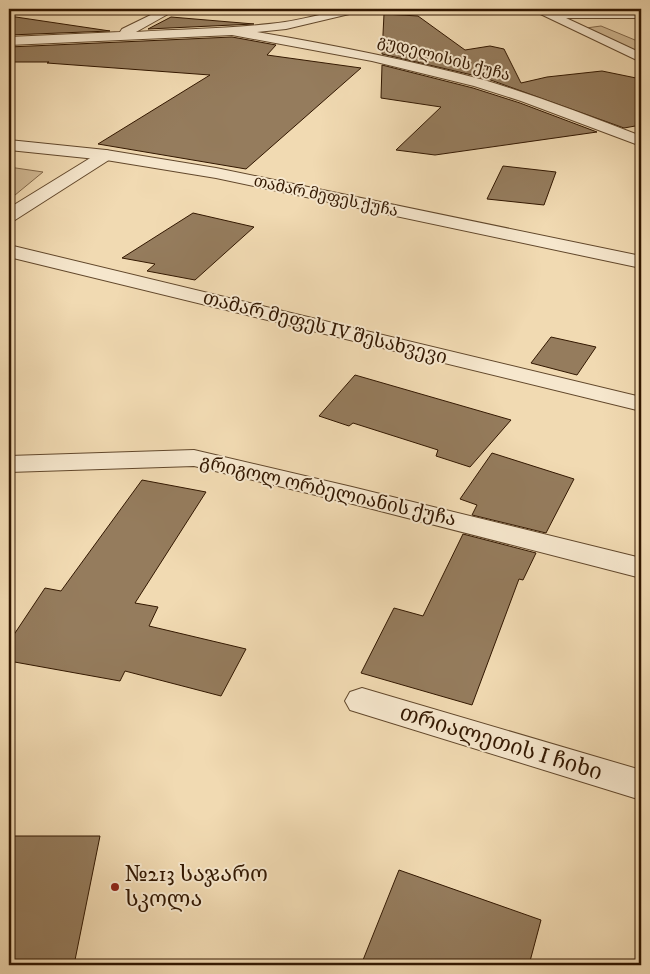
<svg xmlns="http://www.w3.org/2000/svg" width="650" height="974" font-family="'IM FELL DW Pica','Noto Serif Georgian',serif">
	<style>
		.green { fill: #d1b994; stroke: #82684a }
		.building { fill: #957c5d; stroke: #321700 }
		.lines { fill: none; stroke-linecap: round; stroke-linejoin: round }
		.minor-casing { stroke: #62482c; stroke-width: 2 }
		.tertiary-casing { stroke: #62482c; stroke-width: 2 }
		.minor { fill: #f6e7cd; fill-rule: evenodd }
		.tertiary { fill: #f6e7cd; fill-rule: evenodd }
		.poi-dot { fill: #8f2418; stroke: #f6e7cd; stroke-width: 2 }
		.labels { text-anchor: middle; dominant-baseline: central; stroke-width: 4; stroke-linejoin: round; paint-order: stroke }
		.far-street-label { font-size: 16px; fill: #321700; stroke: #f6e7cd }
		.street-label { font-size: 19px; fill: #321700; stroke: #f6e7cd }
		.near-street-label { font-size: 22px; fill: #321700; stroke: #f6e7cd }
		.near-poi-label { font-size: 22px; fill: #321700; stroke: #f6e7cd; text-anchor: start }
	</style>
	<rect width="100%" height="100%" fill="#f1dab2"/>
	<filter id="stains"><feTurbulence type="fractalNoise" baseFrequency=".004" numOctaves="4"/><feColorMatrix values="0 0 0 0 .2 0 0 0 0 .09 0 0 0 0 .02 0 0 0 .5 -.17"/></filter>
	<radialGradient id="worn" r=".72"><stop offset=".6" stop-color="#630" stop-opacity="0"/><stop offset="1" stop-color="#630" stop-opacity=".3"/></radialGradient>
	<!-- green -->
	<path class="green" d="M 601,26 L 635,40 L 641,39 L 641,53 L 586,28 Z
		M 9,167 L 43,172 L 9,200 Z"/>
	<!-- building -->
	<path class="building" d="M 384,14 L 418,16 L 465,50 L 490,46 L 504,49 L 521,83 L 547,77 L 602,71 L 641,79 L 641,125 L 624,128 L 485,78 L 382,54 Z
		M 9,16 L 110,31 L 9,35 Z
		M 171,17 L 254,24 L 148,29 Z
		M 232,37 L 276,45 L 267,55 L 361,68 L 246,169 L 98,144 L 210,75 L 47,63 L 49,62 L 9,62 L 9,47 Z
		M 382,65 L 473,88 L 520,103 L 597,132 L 435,155 L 396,150 L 441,107 L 381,98 Z
		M 503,166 L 556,172 L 544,205 L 487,199 Z
		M 193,213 L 254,227 L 195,280 L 147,271 L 155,264 L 122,258 Z
		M 551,337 L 596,347 L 577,375 L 531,363 Z
		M 355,375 L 511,420 L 470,467 L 436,456 L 438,450 L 353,423 L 349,426 L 319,416 Z
		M 492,453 L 574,479 L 546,533 L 472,515 L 477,505 L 460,499 Z
		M 142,480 L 206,492 L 135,603 L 158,607 L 149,626 L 246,649 L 221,696 L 125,671 L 120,681 L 9,661 L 9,642 L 45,588 L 61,591 Z
		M 463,534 L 536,553 L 523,580 L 519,579 L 472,705 L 361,673 L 394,608 L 423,616 Z
		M 9,836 L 100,836 L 74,965 L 9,965 Z
		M 399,870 L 541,920 L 529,965 L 361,965 Z"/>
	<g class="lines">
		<!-- minor casing -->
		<g class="minor-casing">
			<path id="minor" d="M 163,9 L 177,9 L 136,32 C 185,29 235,29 285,22 C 311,18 336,9 363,9 L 362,11 L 286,29 L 257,32 C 333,45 409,60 484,80 C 537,96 589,116 641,136 L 641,146 L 521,101 L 474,86 L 372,61 L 232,35 L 9,45 L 9,37 L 120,32 L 122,29 Z
				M 530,9 L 545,9 L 554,13 L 641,12 L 641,18 L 566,18 L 641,53 L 641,62 Z
				M 106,150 L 112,152 L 114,155 L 112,158 L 15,220 L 9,221 L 9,208 L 100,152 Z
				M 9,245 L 641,397 L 641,411 L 9,257 Z
				M 194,450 L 352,487 L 641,558 L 641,578 L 349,503 L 194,466 L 9,472 L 9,456 Z
				M 362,688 L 641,770 L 641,800 L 350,710 L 345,701 L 350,692 Z"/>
		</g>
		<!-- tertiary casing -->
		<g class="tertiary-casing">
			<path id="tertiary" d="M 9,140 L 106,150 L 216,168 L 641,256 L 641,268 L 216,178 L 106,160 L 9,150 Z"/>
		</g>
		<!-- minor -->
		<use href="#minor" class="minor"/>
		<!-- tertiary -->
		<use href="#tertiary" class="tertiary"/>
	</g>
	<!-- markers -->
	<circle class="poi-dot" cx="115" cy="887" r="5"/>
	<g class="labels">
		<!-- far-street labels -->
		<g class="far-street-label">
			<text transform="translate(444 58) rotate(15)">გუდელისის ქუჩა</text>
			<text transform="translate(326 196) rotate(12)">თამარ მეფეს ქუჩა</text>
		</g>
		<!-- street labels -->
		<g class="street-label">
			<text transform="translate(325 328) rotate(14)">თამარ მეფეს IV შესახვევი</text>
			<text transform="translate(328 491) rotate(13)">გრიგოლ ორბელიანის ქუჩა</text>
		</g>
		<!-- near-street labels -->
		<g class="near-street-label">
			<text transform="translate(501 743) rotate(17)">თრიალეთის I ჩიხი</text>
		</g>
		<!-- near-poi labels -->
		<g class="near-poi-label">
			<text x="125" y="874">№213 საჯარო<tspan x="125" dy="25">სკოლა</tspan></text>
		</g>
	</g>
	<!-- margin -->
	<rect width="650" height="974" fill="none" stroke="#f1dab2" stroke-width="30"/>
	<rect x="10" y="10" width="630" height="954" fill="none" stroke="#321700" stroke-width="2.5"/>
	<rect x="15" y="15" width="620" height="944" fill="none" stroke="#321700"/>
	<rect width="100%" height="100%" filter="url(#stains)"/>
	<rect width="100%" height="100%" fill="url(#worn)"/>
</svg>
